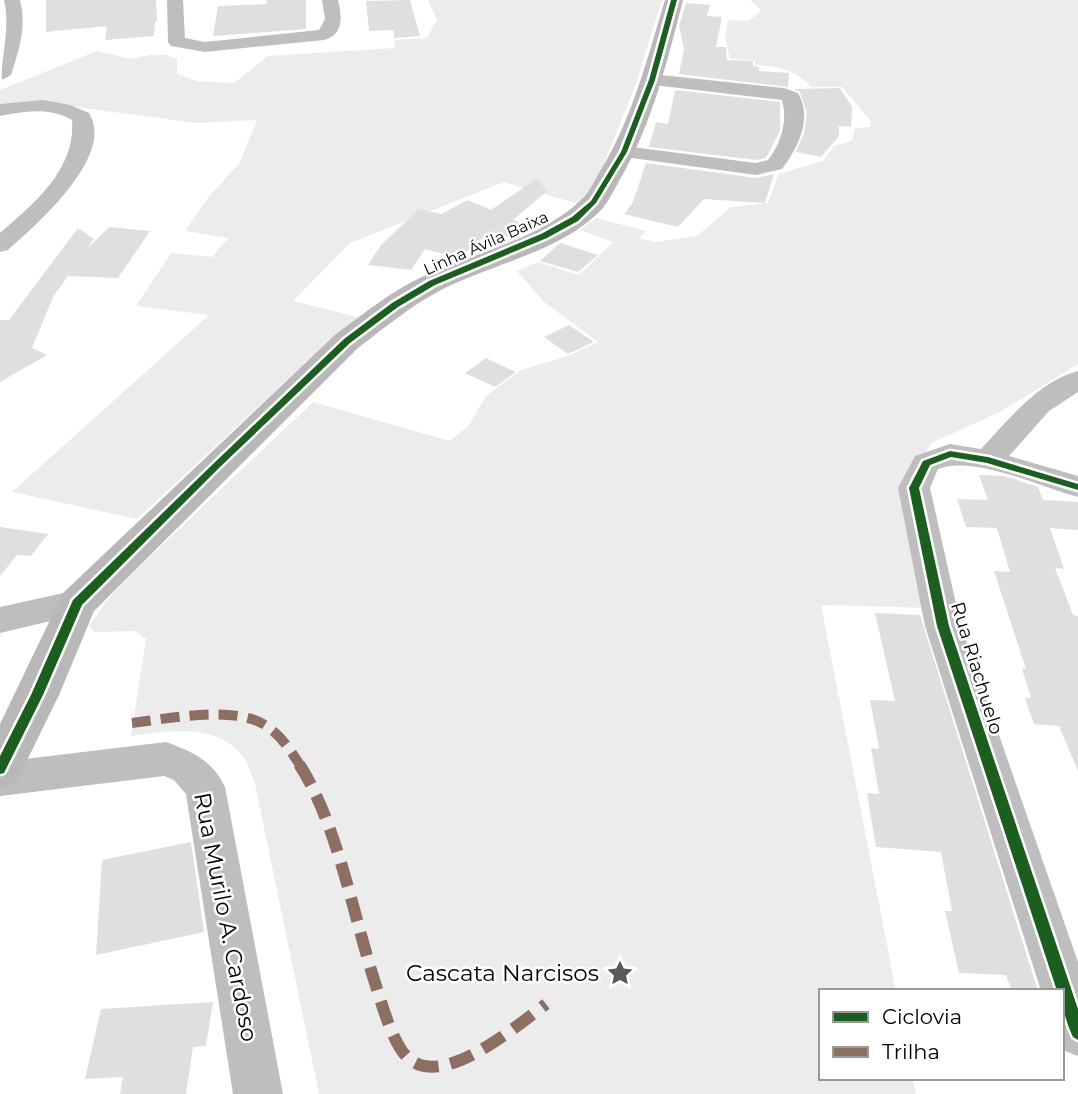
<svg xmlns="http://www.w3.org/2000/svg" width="1078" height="1094" font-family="Montserrat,sans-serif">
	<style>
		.green { fill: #ececec }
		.building { fill: #dfdfdf }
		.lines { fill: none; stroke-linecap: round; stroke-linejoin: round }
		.street { fill: #bebebe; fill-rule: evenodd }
		.secondary { fill: #b8b8b8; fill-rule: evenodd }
		.quiet-far1 { stroke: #8d6e63; stroke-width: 10; stroke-dasharray: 19 10; stroke-linecap: butt }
		.quiet { stroke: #8d6e63; stroke-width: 12; stroke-dasharray: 24 12; stroke-linecap: butt }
		.cycleway-casing { stroke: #fff; stroke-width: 5 }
		.cycleway { fill: #1b5e20; fill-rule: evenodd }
		.labels { text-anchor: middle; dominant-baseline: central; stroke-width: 5; stroke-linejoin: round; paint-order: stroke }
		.far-street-label { font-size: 16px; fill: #000; stroke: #fff }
		.street-label { font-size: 19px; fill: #000; stroke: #fff }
		.near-street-label { font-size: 23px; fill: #000; stroke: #fff }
		.near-poi-label { font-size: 23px; fill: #000; stroke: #fff; text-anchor: end }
	</style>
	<rect width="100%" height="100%" fill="#fff"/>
	<!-- green -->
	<path class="green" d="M 428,0 L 662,0 L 636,83 L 591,197 L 582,205 L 504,182 L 350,243 L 293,301 L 361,318 L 328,342 L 137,519 L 12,492 L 209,315 L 136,306 L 171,253 L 212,257 L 228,238 L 185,231 L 210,195 L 239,164 L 257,120 L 195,123 L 47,103 L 0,107 L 0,90 L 97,51 L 130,59 L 150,55 L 165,55 L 177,59 L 177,74 L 196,81 L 234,83 L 268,56 L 395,48 L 394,40 L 427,38 L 437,20 Z
		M 750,0 L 1078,0 L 1078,364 L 1000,412 L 931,443 L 914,473 L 932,608 L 821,605 L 896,991 L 821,991 L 821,1078 L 913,1078 L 916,1094 L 319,1094 L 255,784 C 251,775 248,761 241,754 C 213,722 168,731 131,736 L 146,639 L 135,631 L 94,632 L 89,625 L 111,596 L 136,570 L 313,402 L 450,441 L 469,425 L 486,396 L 521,370 L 568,356 L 598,342 L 544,302 L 517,271 L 538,262 L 579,275 L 613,242 L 580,230 L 596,218 L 646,231 L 639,238 L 656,242 L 697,236 L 731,207 L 768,203 L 779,174 L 823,161 L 834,146 L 852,141 L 855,128 L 871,127 L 870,120 L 842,87 L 811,87 C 797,70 777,66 756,65 L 754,60 L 730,59 L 725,37 L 728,20 L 748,21 L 759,13 L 760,9 Z"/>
	<!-- building -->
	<path class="building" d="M 46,0 L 156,0 L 157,21 L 155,21 L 154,36 L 105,40 L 107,26 L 46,32 Z
		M 266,0 L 306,0 L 306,29 L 213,36 L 218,6 L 267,4 Z
		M 410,0 L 420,36 L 394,38 L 394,30 L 369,31 L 366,1 Z
		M 686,3 L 710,5 L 707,16 L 722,17 L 716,47 L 726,47 L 727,60 L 753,61 L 753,66 L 759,67 L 759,71 L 789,73 L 788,87 L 679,74 L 684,49 L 679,26 Z
		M 840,88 L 852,107 L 851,127 L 839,126 L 839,136 L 821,157 L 796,152 L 804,133 L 807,113 L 800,92 L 794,89 Z
		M 675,90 L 780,102 L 780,131 L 766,158 L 756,160 L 649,147 L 656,122 L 668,124 Z
		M 646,163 L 756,178 L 774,174 L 765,203 L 704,199 L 678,227 L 624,214 L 633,202 Z
		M 537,178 L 547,191 L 513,220 L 534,228 L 513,238 L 490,232 L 459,258 L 425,249 L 411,270 L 368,265 L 381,245 L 419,209 L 441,214 L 468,200 L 491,210 Z
		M 109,227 L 150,231 L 118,278 L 68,276 L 53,297 L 32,348 L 47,355 L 0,382 L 0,320 L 9,320 L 78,228 L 94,239 L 87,249 Z
		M 560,243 L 598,255 L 578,272 L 540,261 Z
		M 569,325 L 594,342 L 568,354 L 544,337 Z
		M 486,358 L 516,372 L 495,387 L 465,373 Z
		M 979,475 L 1005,476 L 1038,487 L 1043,500 L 1078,502 L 1078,530 L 1050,528 L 1064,569 L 1055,568 L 1073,615 L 1078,616 L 1078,771 L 1059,726 L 1034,724 L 1025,698 L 1031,698 L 1022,669 L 1026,669 L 994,571 L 1010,572 L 997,528 L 966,527 L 957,499 L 988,500 Z
		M 0,527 L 48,534 L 31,556 L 17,555 L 0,576 Z
		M 875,613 L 920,615 L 1038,991 L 1012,991 L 1006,975 L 959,973 L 945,911 L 952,911 L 941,852 L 876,847 L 867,793 L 879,794 L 871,748 L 879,749 L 870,700 L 895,701 Z
		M 191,842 L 204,932 L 96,955 L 102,860 Z
		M 213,1002 L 206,1046 L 193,1047 L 186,1094 L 120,1094 L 123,1077 L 85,1079 L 101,1009 Z"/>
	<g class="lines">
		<!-- street -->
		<path class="street" d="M 4,0 L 20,0 C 27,27 19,50 11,75 L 2,80 C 0,61 11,27 4,0 Z
			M 167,0 L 183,0 L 185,38 L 205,42 L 319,30 L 325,19 L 322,0 L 338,0 C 342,16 344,35 324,40 L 205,52 L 171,46 L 168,42 Z
			M 652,74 L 784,88 L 798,93 C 813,118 798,148 782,169 L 756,175 L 617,156 L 614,152 L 617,148 L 624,146 L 756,163 L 768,160 C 781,143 788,121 782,100 L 645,84 L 643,80 Z
			M 43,100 L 70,105 L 89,113 C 116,156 36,225 8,250 L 0,252 L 0,233 C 35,203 76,169 72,120 C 50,107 24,111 0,116 L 0,104 Z
			M 1078,371 L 1078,392 L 1049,411 L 1009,456 L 1078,476 L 1078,497 C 1040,487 975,455 938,469 L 930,488 L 961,626 L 1078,962 L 1078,1056 L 1062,1050 L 1062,991 L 1041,991 L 925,626 L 898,488 L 915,456 L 950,444 L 981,449 C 1008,421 1038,381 1078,371 Z
			M 77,590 L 89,594 L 95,603 L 89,612 L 0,633 L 0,607 Z
			M 166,742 C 193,752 212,760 225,787 L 283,1094 L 233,1094 L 186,794 L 174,780 L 164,776 L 0,796 L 0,762 Z"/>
		<!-- secondary -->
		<path class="secondary" d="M 665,0 L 683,0 C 667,62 652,125 619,181 C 614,190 609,200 603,208 C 562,252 493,263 441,290 C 411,306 385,327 358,348 L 94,611 L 59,695 L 16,783 L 0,789 L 0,724 L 63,593 L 336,334 C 364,314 392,290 424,276 C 474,253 542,238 581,200 C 589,193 594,182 599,173 C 632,120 647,59 665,0 Z"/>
		<!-- quiet-far1 -->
		<path class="quiet-far1" d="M 132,723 C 167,719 234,705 265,725 C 281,735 290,750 300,765"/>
		<!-- quiet -->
		<path class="quiet" d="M 299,764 C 338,824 354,920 377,989 C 383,1008 393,1043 407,1057 C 409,1060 417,1064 420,1065 C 457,1077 518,1025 546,1004"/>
		<!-- cycleway casing -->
		<g class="cycleway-casing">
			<path id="cycleway" d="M 671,0 L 677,0 L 655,80 L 627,152 L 596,203 L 578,221 L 547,238 L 435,285 L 398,307 L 350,343 L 219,468 L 82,605 L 43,695 L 4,773 L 0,774 L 0,756 L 31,695 L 73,600 L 213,464 L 344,339 L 392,303 L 429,281 L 541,234 L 572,217 L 591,201 L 621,152 L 649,80 Z
				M 950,451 L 988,457 L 1078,484 L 1078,490 L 987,463 L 951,457 L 930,465 L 919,488 L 949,626 L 1078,1009 L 1078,1040 L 1073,1037 C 1066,1022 1062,1008 1062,991 L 1057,991 L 937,626 L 909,488 L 923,461 Z"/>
		</g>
		<!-- cycleway -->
		<use href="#cycleway" class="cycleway"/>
	</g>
	<!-- icons -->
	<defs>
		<g id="sight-bare" transform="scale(2.1)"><path d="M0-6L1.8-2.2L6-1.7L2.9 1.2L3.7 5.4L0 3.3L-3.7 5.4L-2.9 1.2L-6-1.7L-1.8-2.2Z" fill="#595959" stroke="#fff" stroke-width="2.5" paint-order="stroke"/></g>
	</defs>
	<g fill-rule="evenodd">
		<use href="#sight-bare" x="620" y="973"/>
	</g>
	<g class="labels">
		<!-- far-street labels -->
		<g class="far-street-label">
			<text transform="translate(486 243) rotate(-24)">Linha Ávila Baixa</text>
		</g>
		<!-- street labels -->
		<g class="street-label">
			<text transform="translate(977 668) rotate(73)">Rua Riachuelo</text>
		</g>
		<!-- near-street labels -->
		<g class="near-street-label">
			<text transform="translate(226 917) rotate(79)">Rua Murilo A. Cardoso</text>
		</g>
		<!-- near-poi labels -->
		<g class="near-poi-label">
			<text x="599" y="973">Cascata Narcisos</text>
		</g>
	</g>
	<!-- legend -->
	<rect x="819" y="989" width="245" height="91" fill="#ffffff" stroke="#999999" stroke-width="2"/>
	<rect x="833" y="1012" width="35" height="10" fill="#1b5e20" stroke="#999999" stroke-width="2"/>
	<text x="882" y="1024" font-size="21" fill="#000000">Ciclovia</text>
	<rect x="833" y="1047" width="35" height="10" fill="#8d6e63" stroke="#999999" stroke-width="2"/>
	<text x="882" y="1059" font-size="21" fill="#000000">Trilha</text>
</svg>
